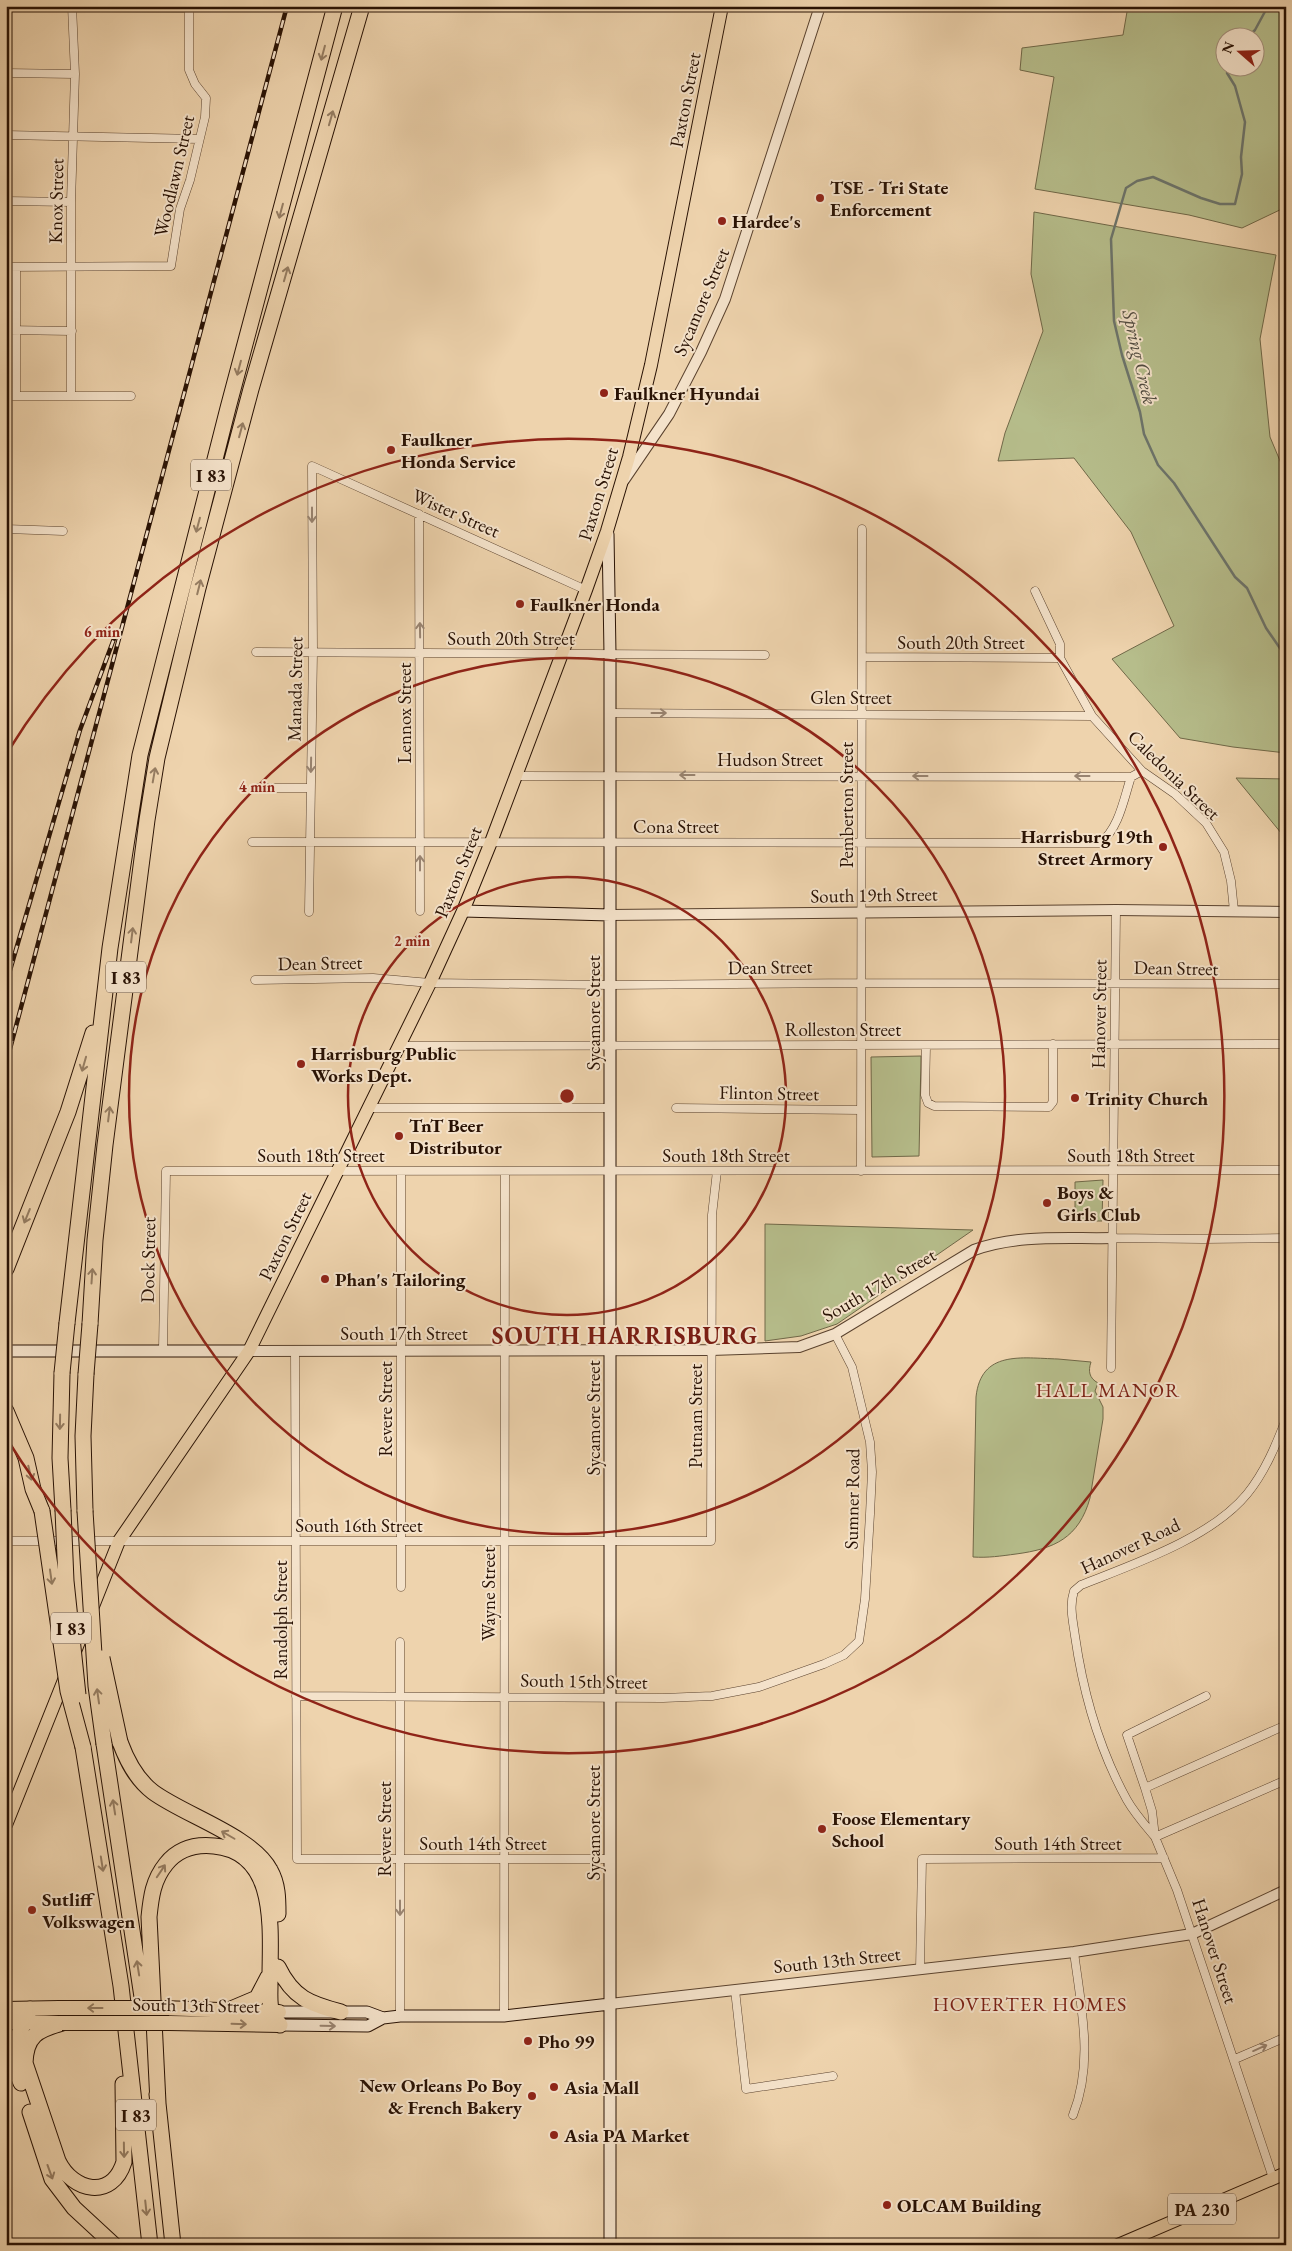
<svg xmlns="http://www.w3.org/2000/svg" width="1292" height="2251" font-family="'EB Garamond',serif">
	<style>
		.green { fill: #b6bd8b; stroke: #706848; fill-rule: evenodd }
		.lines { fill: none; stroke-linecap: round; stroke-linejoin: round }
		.stream { stroke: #6d756c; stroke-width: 2.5 }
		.minor-casing { stroke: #5a422e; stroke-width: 9 }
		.tertiary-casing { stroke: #5a422e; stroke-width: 12 }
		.secondary-casing { stroke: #291204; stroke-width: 13 }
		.primary-casing { stroke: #291204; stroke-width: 14 }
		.trunk-casing { stroke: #291204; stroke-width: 16 }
		.motorway-casing { stroke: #291204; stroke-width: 17 }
		.minor { stroke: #f4e2ca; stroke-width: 8 }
		.tertiary { stroke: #f4e2ca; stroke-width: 10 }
		.secondary { stroke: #f4e2ca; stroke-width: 11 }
		.primary { stroke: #eed3ad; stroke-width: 12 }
		.trunk { stroke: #eed3ad; stroke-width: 14 }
		.motorway { stroke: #eed3ad; stroke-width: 15 }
		.rail-casing { stroke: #291204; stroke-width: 4.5 }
		.rail { stroke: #f4e2ca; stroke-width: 2.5; stroke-dasharray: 8; stroke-linecap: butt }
		.trunk-bridge-casing { stroke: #291204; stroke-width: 16; stroke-linecap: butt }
		.motorway-bridge-casing { stroke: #291204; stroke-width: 17; stroke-linecap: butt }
		.trunk-bridge { stroke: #eed3ad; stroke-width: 14 }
		.motorway-bridge { stroke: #eed3ad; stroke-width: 15 }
		.oneway { stroke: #957c61 }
		.oneway2 { stroke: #998471 }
		.ring { fill: none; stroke: #8f2418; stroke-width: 2.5 }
		.poi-dot { fill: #8f2418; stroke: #f4e2ca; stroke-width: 2 }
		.labels { text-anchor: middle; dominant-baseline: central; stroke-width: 4; stroke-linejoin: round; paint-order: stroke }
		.shield { fill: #f4e2ca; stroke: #66503f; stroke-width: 1 }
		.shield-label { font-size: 18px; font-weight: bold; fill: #291204 }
		.street-label { font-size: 19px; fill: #291204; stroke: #f4e2ca }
		.poi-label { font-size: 19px; font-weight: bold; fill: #291204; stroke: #f4e2ca; text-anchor: start }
		.water-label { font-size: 20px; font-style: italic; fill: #514c41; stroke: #f4e2ca }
		.neighbourhood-label { font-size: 20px; letter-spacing: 1px; fill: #7a1f14; stroke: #f4e2ca }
		.district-label { font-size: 24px; font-weight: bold; letter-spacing: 1px; fill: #7a1f14; stroke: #f4e2ca }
		.centre { fill: #8f2418; stroke: #f4e2ca; stroke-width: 2.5 }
		.ring-label { font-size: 15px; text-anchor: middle; font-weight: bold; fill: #8f2418; stroke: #f4e2ca; stroke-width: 4; stroke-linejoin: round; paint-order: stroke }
	</style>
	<rect width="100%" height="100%" fill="#eed3ad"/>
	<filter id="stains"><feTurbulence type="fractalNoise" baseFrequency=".004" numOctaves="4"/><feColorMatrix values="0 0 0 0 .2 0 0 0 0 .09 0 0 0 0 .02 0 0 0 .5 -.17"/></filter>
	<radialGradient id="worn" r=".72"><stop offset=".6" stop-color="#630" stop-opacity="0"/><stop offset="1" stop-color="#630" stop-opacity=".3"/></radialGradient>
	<!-- green -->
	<path class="green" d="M 1128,6 L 1286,6 L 1286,207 L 1242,228 L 1189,215 L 1035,189 L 1054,77 L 1020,70 L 1022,48 L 1123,35 ZM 1224,38 L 1254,38 L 1254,68 L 1224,68 Z
		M 1034,212 L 1276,255 L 1260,339 L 1270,437 L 1286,475 L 1286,753 L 1233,747 L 1180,738 L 1112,659 L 1174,626 L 1131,532 L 1074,458 L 998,461 L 1005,433 L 1043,331 L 1031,274 Z
		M 1236,778 L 1286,779 L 1286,839 Z
		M 921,1056 L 919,1156 L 872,1157 L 871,1057 Z
		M 1103,1180 L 1102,1221 L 1075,1221 L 1075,1182 Z
		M 765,1224 L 973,1230 L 837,1324 L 801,1336 L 765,1341 Z
		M 1058,1359 L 1091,1362 C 1088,1371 1089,1378 1098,1383 L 1095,1391 L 1103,1407 L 1103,1419 L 1090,1498 C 1079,1538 1054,1549 1016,1554 C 1001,1556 988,1558 973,1557 L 976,1397 C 981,1350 1021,1358 1058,1359 Z"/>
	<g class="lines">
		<!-- stream -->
		<path class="stream" d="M 1247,38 L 1255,30 L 1268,6
			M 1228,68 L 1227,73 L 1235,86 L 1245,122 L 1241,157 L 1242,174 L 1235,204 L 1220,204 L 1201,198 L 1153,177 L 1137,181 L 1126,188 L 1111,239 L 1114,321 L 1122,355 L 1140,412 L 1144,434 L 1158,465 L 1174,483 L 1235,577 L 1247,588 L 1266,628 L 1286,657"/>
		<!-- minor casing -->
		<g class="minor-casing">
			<path id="minor" d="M 6,7 L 189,8
				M 6,73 L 75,74
				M 6,135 L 199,139
				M 6,201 L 71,202
				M 6,267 L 171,266 L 180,209 L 190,180 L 205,117 L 206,98 L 195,84 L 189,70 L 189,6
				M 6,330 L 72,331
				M 6,396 L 131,396
				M 16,396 L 16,267
				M 71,396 L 71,202 L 75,74 L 72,6
				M 419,514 L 420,911
				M 6,529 L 63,531
				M 1035,591 L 1060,644 L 1060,658 L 1092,716 L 1142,771 L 1175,794 L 1206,823 L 1224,852 L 1231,881 L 1234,911
				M 256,652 L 765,655
				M 863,657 L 1060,658
				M 610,713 L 1092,716
				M 517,776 L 1131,777 L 1142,771
				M 257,788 L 310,788
				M 252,842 L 1100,843 C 1119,829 1124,798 1131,777
				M 309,912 L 313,652 L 312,466 L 586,590
				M 255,980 L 373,978 L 430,983 L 610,985 L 862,983 L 1286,984
				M 399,1046 L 1286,1044
				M 926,1046 L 925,1095 L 928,1103 L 934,1106 L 1049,1107 L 1053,1102 L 1053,1044
				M 368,1108 L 610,1108
				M 676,1108 L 861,1110
				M 861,1171 L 862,529
				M 1113,1238 L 1203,1239 L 1286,1238
				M 163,1350 L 166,1171 L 1286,1170
				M 295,1351 L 297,1859 L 610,1859
				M 1111,1368 L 1116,910
				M 6,1541 L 711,1541 L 712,1215 L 717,1171
				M 401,1587 L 401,1171
				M 296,1696 L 663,1698 L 712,1696 L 759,1687 L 824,1664 L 844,1655 L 859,1641 L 865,1599 L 870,1514 L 872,1472 L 870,1442 L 852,1367 L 835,1334
				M 1206,1696 L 1127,1735 L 1145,1788 L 1152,1811 L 1155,1837 L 1177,1890 L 1273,2178
				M 1145,1788 L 1286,1725
				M 1155,1837 C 1145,1825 1135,1814 1127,1800 C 1100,1751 1083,1692 1075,1636 C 1073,1621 1069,1606 1074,1591 L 1081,1585 C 1134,1564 1211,1538 1247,1494 C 1265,1472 1276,1445 1286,1419
				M 1155,1837 L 1286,1780
				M 920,1970 L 922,1859 L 1164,1858
				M 735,1990 L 746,2089 L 833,2076
				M 400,2016 L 400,1642
				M 504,2016 L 505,1171
				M 1235,2059 L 1286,2037
				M 1073,2115 C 1094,2062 1081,2007 1074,1952"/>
		</g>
		<!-- tertiary casing -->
		<g class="tertiary-casing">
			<path id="tertiary" d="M 624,480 L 669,414 L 701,352 L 725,299 L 820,6
				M 610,915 L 1116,910 L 1286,912
				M 249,1351 L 711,1350 L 799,1347 L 835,1334 L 974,1250 C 1018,1234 1066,1239 1113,1238
				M 610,2004 L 1074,1952 L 1192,1934 L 1286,1890"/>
		</g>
		<!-- secondary casing -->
		<g class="secondary-casing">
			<path id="secondary" d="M 608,534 L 610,654 L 610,2245
				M 463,911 L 610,915
				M 6,1351 L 249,1351
				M 279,2012 L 367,2012 L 383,2018
				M 280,2025 L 368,2026 L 383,2018 L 400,2016 L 504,2016 L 610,2004"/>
		</g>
		<!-- primary casing -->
		<g class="primary-casing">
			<path id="primary" d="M 74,1654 L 119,1541 L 249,1351 L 430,983 L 463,911 L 491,842 L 586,590 L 607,531 L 629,457 L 651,365 L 722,6
				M 6,1825 L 66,1675
				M 1118,2245 L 1286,2173"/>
		</g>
		<!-- trunk casing -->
		<g class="trunk-casing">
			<path id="trunk" d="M 162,2008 L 279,2012
				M 6,2009 L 59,2008
				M 6,2022 L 58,2023
				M 169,2023 L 280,2025"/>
		</g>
		<!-- motorway casing -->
		<g class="motorway-casing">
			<path id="motorway" d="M 6,1269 L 68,1112 L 93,1033
				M 67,1323 L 110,948 L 140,755 L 228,408 L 335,6
				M 90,1324 L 95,1240 L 105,1145 L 147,820 L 157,758 L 198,588 L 251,389 L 362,6
				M 62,1373 L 60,1458 L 63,1510
				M 6,1411 L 26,1458 L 33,1489 L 42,1511
				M 85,1511 L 83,1436 L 86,1374
				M 120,1742 C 127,1761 136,1779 153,1792 C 184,1815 252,1836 270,1870 C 278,1884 278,1899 278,1914
				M 104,1744 L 145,2017
				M 83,1747 L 121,1986 L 150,2245
				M 278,1967 C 293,1998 310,2004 341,2012
				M 231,2009 L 257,1998 L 268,1977
				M 62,2023 C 38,2030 26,2035 25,2063 L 58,2161 C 73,2192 112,2200 124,2162 L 123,2084
				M 6,2045 L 21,2083
				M 18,2062 L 18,2036 L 30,2009
				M 157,2094 L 173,2245
				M 158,2103 L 149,1917 C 151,1897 153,1880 166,1864 C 178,1849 195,1844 214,1846 C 282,1852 269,1939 270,1986 C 270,1994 269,2005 272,2012 C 274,2017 277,2021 280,2025
				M 30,2112 L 52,2179 L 74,2208 L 114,2245"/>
		</g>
		<!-- minor -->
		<use href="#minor" class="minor"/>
		<!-- tertiary -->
		<use href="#tertiary" class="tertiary"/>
		<!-- secondary -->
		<use href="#secondary" class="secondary"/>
		<!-- primary -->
		<use href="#primary" class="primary"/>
		<!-- trunk -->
		<use href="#trunk" class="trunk"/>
		<!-- motorway -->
		<use href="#motorway" class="motorway"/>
		<!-- rail casing -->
		<g class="rail-casing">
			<path id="rail" d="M 6,984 L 80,730 L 115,636
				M 6,1064 L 287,6"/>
		</g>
		<!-- rail -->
		<use href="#rail" class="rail"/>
		<!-- trunk-bridge casing -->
		<g class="trunk-bridge-casing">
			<path id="trunk-bridge" d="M 59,2008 L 162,2008
				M 62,2023 L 169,2023"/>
		</g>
		<!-- motorway-bridge casing -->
		<g class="motorway-bridge-casing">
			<path id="motorway-bridge" d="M 62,1373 L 67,1323
				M 86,1374 L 90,1324
				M 63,1510 L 66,1581 L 78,1695
				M 42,1511 L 68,1691 L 83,1747
				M 85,1511 L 96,1686 L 104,1744
				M 102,1658 L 120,1742"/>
		</g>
		<!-- trunk-bridge -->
		<use href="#trunk-bridge" class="trunk-bridge"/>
		<!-- motorway-bridge -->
		<use href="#motorway-bridge" class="motorway-bridge"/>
	</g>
	<!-- one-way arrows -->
	<defs><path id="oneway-shaft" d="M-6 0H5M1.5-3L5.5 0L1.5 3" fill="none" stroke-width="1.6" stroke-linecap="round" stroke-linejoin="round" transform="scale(1.25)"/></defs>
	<g class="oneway">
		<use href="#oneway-shaft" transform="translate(323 53) rotate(105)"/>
		<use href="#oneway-shaft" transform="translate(331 118) rotate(-74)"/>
		<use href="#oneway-shaft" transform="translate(281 211) rotate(105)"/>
		<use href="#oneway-shaft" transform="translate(286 274) rotate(-74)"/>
		<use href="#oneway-shaft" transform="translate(239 368) rotate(105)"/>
		<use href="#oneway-shaft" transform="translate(241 430) rotate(-75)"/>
		<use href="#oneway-shaft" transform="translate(198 525) rotate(105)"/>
		<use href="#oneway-shaft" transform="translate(199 587) rotate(-76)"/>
		<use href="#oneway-shaft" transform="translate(154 775) rotate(-80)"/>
		<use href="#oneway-shaft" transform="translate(132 935) rotate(-83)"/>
		<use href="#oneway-shaft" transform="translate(84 1064) rotate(106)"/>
		<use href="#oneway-shaft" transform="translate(109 1114) rotate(-83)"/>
		<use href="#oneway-shaft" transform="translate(27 1216) rotate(112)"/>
		<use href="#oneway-shaft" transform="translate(92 1276) rotate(-86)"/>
		<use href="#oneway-shaft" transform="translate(60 1422) rotate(91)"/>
		<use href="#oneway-shaft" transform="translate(30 1473) rotate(77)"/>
		<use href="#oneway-shaft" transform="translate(51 1577) rotate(82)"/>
		<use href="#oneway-shaft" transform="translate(98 1696) rotate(-98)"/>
		<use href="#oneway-shaft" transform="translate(114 1807) rotate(-99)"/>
		<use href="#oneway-shaft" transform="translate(228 1835) rotate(-150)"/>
		<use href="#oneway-shaft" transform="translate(102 1864) rotate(81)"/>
		<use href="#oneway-shaft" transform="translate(161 1871) rotate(-56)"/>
		<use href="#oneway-shaft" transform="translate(138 1968) rotate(-99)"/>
		<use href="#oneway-shaft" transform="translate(95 2008) rotate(-180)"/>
		<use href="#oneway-shaft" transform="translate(239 2024) rotate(2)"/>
		<use href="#oneway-shaft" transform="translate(124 2150) rotate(89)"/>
		<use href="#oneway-shaft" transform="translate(50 2172) rotate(70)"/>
		<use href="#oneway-shaft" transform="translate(146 2208) rotate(84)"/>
	</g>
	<g class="oneway2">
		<use href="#oneway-shaft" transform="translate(312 515) rotate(90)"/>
		<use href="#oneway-shaft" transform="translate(420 630) rotate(-91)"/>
		<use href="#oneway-shaft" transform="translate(659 713)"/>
		<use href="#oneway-shaft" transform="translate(311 765) rotate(91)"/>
		<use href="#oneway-shaft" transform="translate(687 775) rotate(-180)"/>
		<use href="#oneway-shaft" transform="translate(920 776) rotate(-180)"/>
		<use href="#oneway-shaft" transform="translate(1082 776) rotate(-180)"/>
		<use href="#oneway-shaft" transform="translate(420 863) rotate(-90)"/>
		<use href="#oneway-shaft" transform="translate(400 1908) rotate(90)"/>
		<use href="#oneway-shaft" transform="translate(328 2026) rotate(1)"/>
		<use href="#oneway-shaft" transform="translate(1260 2048) rotate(-24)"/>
	</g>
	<!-- distance rings -->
	<g class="ring">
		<circle cx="567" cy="1096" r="219"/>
		<circle cx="567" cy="1096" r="438"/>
		<path d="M7 753A657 657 0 1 1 7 1439"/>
	</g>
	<!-- markers -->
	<g class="poi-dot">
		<circle cx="820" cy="198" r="5"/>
		<circle cx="722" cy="221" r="5"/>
		<circle cx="604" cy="393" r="5"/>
		<circle cx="391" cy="450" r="5"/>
		<circle cx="520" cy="604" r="5"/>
		<circle cx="1163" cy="847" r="5"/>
		<circle cx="301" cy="1064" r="5"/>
		<circle cx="1075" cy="1098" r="5"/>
		<circle cx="399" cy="1136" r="5"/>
		<circle cx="1047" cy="1203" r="5"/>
		<circle cx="325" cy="1279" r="5"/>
		<circle cx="822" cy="1829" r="5"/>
		<circle cx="32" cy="1910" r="5"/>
		<circle cx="528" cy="2041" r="5"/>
		<circle cx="554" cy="2087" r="5"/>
		<circle cx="532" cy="2096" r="5"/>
		<circle cx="554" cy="2135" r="5"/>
		<circle cx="887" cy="2205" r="5"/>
	</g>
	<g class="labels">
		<!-- shield labels -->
		<g class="shield">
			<rect x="191" y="459.5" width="40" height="31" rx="4"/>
			<rect x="106" y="961.5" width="40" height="31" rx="4"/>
			<rect x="51" y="1612.5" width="40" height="31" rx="4"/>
			<rect x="116" y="2099.5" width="40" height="31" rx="4"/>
			<rect x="1168" y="2193.5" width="68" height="31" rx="4"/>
		</g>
		<g class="shield-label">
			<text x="211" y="475">I 83</text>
			<text x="126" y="977">I 83</text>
			<text x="71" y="1628">I 83</text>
			<text x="136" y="2115">I 83</text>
			<text x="1202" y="2209">PA 230</text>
		</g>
		<!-- street labels -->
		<g class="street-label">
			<text transform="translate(685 100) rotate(-79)">Paxton Street</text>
			<text transform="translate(174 176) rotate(-77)">Woodlawn Street</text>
			<text transform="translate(56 201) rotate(-89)">Knox Street</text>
			<text transform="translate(701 302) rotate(-67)">Sycamore Street</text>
			<text transform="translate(598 494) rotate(-73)">Paxton Street</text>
			<text transform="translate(456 513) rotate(24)">Wister Street</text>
			<text x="511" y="638">South 20th Street</text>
			<text x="961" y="642">South 20th Street</text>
			<text transform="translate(295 689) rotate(-89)">Manada Street</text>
			<text x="851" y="697">Glen Street</text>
			<text transform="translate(404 713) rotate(-90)">Lennox Street</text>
			<text x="770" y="759">Hudson Street</text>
			<text transform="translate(1174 775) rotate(44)">Caledonia Street</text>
			<text transform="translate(846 805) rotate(-90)">Pemberton Street</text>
			<text x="676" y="826">Cona Street</text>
			<text transform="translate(458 872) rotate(-68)">Paxton Street</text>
			<text transform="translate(874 895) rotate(-1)">South 19th Street</text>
			<text transform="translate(320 963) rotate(-1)">Dean Street</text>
			<text transform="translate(770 967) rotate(-1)">Dean Street</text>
			<text transform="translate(1176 968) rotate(1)">Dean Street</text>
			<text transform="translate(593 1013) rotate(-90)">Sycamore Street</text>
			<text transform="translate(1099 1014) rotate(-89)">Hanover Street</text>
			<text x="843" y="1029">Rolleston Street</text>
			<text transform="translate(769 1093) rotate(1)">Flinton Street</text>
			<text x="321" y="1155">South 18th Street</text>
			<text x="726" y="1155">South 18th Street</text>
			<text x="1131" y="1155">South 18th Street</text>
			<text transform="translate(285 1236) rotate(-64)">Paxton Street</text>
			<text transform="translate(148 1260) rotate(-89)">Dock Street</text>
			<text transform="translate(879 1285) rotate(-30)">South 17th Street</text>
			<text x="404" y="1333">South 17th Street</text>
			<text transform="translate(385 1409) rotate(-90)">Revere Street</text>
			<text transform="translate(695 1416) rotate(-90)">Putnam Street</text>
			<text transform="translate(593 1418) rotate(-90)">Sycamore Street</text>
			<text transform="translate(852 1499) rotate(-89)">Sumner Road</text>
			<text x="359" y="1525">South 16th Street</text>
			<text transform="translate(1130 1546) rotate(-25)">Hanover Road</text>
			<text transform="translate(488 1594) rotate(-90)">Wayne Street</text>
			<text transform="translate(280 1620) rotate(-90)">Randolph Street</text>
			<text transform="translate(584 1681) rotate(1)">South 15th Street</text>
			<text transform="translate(593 1823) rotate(-90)">Sycamore Street</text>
			<text transform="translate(384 1829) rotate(-90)">Revere Street</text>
			<text x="483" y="1843">South 14th Street</text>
			<text x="1058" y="1843">South 14th Street</text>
			<text transform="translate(1215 1951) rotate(72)">Hanover Street</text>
			<text transform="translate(837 1960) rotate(-6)">South 13th Street</text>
			<text transform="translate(196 2005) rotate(1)">South 13th Street</text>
		</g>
		<!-- poi labels -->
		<g class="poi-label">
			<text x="830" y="187">TSE - Tri State<tspan x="830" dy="22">Enforcement</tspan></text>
			<text x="732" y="221">Hardee's</text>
			<text x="614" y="393">Faulkner Hyundai</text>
			<text x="401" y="439">Faulkner<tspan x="401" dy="22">Honda Service</tspan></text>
			<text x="530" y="604">Faulkner Honda</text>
			<text x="1153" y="836" text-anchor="end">Harrisburg 19th<tspan x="1153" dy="22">Street Armory</tspan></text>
			<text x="311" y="1053">Harrisburg Public<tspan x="311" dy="22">Works Dept.</tspan></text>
			<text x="1085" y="1098">Trinity Church</text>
			<text x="409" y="1125">TnT Beer<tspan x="409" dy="22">Distributor</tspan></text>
			<text x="1057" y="1192">Boys &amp;<tspan x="1057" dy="22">Girls Club</tspan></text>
			<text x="335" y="1279">Phan's Tailoring</text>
			<text x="832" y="1818">Foose Elementary<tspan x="832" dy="22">School</tspan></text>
			<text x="42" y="1899">Sutliff<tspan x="42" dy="22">Volkswagen</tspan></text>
			<text x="538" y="2041">Pho 99</text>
			<text x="522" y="2085" text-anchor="end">New Orleans Po Boy<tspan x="522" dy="22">&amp; French Bakery</tspan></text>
			<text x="564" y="2087">Asia Mall</text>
			<text x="564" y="2135">Asia PA Market</text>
			<text x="897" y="2205">OLCAM Building</text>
		</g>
		<!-- water labels -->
		<g class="water-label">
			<text transform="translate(1140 357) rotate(77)">Spring Creek</text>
		</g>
		<!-- neighbourhood labels -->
		<g class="neighbourhood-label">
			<text x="1108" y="1390">HALL MANOR</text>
			<text x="1030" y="2004">HOVERTER HOMES</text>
		</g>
		<!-- district labels -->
		<g class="district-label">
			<text x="625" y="1335">SOUTH HARRISBURG</text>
		</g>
	</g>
	<circle cx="567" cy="1096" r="8" class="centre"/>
	<g class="ring-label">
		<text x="102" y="637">6 min</text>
		<text x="257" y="792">4 min</text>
		<text x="412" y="946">2 min</text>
	</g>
	<!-- margin -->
	<rect width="1292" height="2251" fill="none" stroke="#eed3ad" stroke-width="25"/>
	<rect x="8" y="8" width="1277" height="2236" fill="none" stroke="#291204" stroke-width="2.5"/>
	<rect x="12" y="12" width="1267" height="2226" fill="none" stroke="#291204"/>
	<!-- north arrow -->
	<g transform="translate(1240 52) rotate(290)"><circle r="24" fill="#f4e2ca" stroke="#a38f7b"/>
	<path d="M0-4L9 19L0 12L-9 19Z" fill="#8f2418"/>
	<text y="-8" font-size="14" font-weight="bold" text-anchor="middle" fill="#291204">N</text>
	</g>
	<rect width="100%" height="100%" filter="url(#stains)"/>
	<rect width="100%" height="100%" fill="url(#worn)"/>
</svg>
